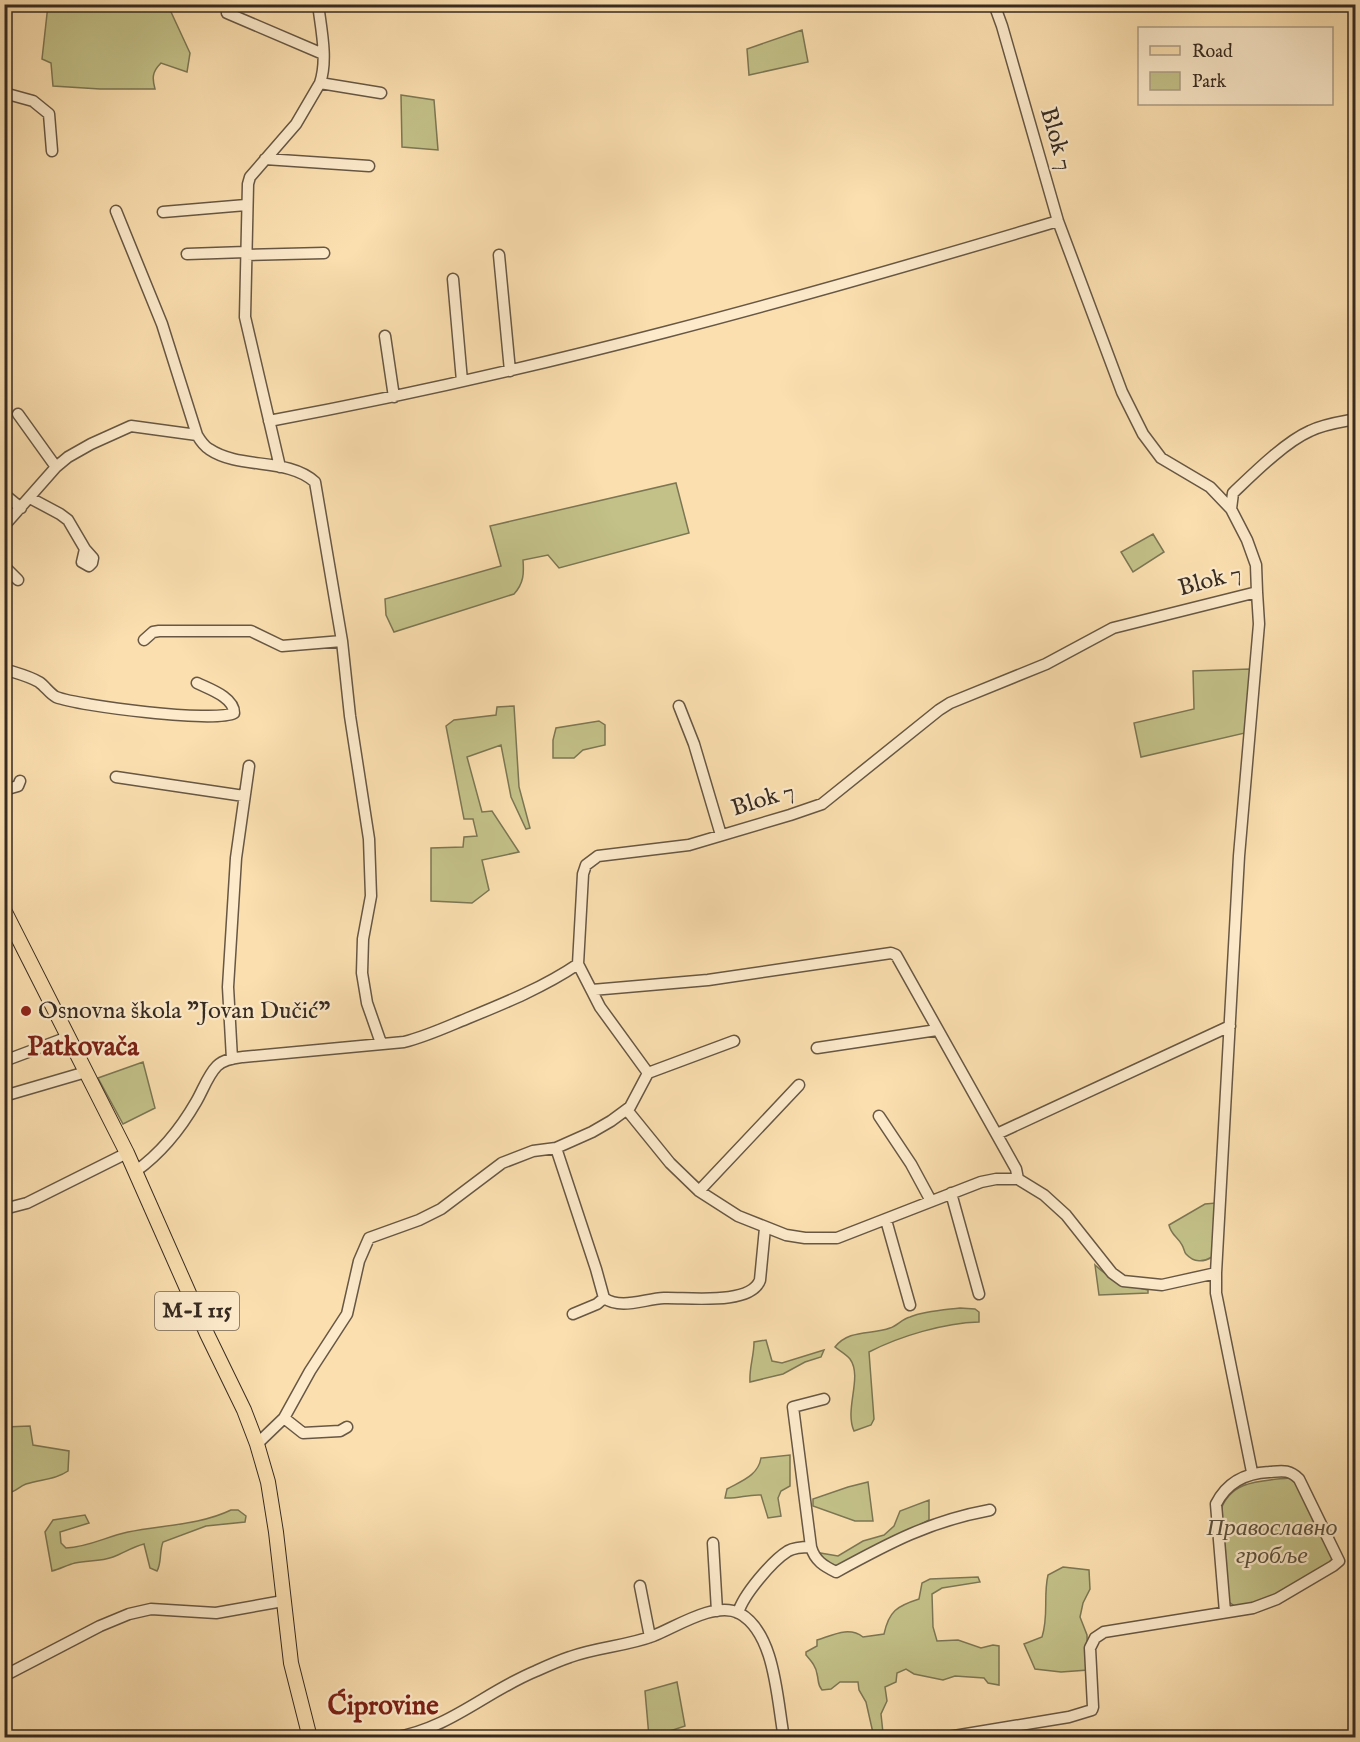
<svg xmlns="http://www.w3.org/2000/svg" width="1360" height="1742" font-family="'IM FELL English',serif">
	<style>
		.green { fill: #c3c188; stroke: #7c7654; stroke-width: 1.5 }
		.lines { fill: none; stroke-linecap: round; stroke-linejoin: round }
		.minor-casing { stroke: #675744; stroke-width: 13 }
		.major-casing { stroke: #362a21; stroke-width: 16 }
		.minor { stroke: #fceacb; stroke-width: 10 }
		.major { stroke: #fbdfaf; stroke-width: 14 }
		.poi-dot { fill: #8f2418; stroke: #fceacb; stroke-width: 2 }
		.labels { text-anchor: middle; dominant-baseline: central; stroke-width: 4.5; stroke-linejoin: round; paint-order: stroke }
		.shield { fill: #fceacb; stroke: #716454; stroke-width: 1.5 }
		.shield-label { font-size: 22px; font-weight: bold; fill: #362a21 }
		.street-label { font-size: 24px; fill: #362a21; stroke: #fceacb }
		.poi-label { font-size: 24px; fill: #362a21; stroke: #fceacb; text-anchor: start }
		.park-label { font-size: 24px; font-style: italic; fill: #59503b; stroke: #fceacb }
		.quarter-label { font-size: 27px; font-weight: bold; fill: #7a1f14; stroke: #fceacb }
	</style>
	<rect width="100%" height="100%" fill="#fbdfaf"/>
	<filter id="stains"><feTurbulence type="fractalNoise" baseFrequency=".00333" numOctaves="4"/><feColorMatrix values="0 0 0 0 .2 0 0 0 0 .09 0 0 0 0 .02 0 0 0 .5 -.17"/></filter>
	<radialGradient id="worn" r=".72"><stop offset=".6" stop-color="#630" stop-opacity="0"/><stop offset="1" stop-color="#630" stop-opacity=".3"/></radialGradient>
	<!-- green -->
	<path class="green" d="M 48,5 L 159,5 L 171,12 L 190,53 L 187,72 L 161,63 C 152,72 152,78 155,89 L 100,89 L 53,86 L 51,63 L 42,59 Z
		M 802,30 L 808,62 L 749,75 L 747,49 Z
		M 401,95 L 434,100 L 438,150 L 402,147 Z
		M 676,483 L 689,533 L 559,568 L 548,555 L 523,560 C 524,573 524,583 514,594 L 394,632 L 386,615 L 385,599 L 501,566 L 490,526 Z
		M 1153,534 L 1164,552 L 1133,572 L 1121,552 Z
		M 1250,669 L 1245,733 L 1141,757 L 1134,723 L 1194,709 L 1193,671 Z
		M 514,706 L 519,787 L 530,828 L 526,829 L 511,797 L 501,745 L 467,757 L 482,812 L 492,811 L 519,852 L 482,860 L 489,890 L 472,903 L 431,901 L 431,848 L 463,847 L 464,837 L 477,836 L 473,819 L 464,819 L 446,726 L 454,720 L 496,715 L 497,707 Z
		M 599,721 L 605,725 L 605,745 L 583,750 L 574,758 L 553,758 L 553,740 L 556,728 Z
		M 143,1062 L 155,1108 L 123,1124 L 98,1078 Z
		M 1216,1203 L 1212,1257 C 1204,1262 1194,1263 1186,1254 C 1184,1252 1184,1248 1182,1245 C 1178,1237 1171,1235 1169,1225 L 1205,1204 Z
		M 1095,1265 C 1112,1281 1125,1285 1148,1290 L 1148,1293 L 1099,1295 Z
		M 960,1308 L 975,1309 L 979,1312 L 979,1322 C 944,1323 900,1336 869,1352 L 874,1419 L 871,1425 L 854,1431 C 844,1409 863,1377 850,1359 C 846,1354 840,1351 835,1347 C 849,1329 871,1335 890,1328 C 897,1326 902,1319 910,1317 C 925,1311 944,1310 960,1308 Z
		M 766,1340 L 772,1361 L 782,1363 L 824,1350 L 821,1357 L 805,1362 L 783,1374 L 750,1382 C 749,1368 754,1356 754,1342 Z
		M 30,1426 L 33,1445 L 69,1451 L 68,1471 C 55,1480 41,1479 26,1484 C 18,1487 14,1494 5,1493 L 5,1427 Z
		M 790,1455 L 790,1486 L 781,1491 L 778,1498 L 781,1516 L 768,1518 L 761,1495 C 748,1494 738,1499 725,1498 L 727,1489 C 741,1481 758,1476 761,1458 Z
		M 1289,1478 L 1297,1484 L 1333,1556 L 1331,1562 C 1299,1582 1274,1601 1236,1607 L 1229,1602 L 1220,1512 C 1230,1480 1260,1481 1289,1478 Z
		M 868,1482 L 873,1521 L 855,1521 L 813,1506 L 813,1499 L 848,1487 Z
		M 929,1500 L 929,1520 L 835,1568 L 821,1560 L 820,1553 L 838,1556 L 863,1541 L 884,1535 L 894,1526 L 900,1511 Z
		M 231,1510 L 238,1510 L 246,1516 L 245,1522 L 206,1526 L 163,1542 C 159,1552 162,1562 157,1571 L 150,1568 L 144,1544 C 132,1547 124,1553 113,1557 C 100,1562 87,1560 75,1563 C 67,1565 60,1569 52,1571 L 45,1532 L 53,1520 L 85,1515 L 89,1523 L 60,1532 L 61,1543 L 66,1548 C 89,1547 105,1537 128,1532 C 162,1525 200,1525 231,1510 Z
		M 1063,1567 L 1089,1570 L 1090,1589 L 1083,1603 L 1080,1617 L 1087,1635 L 1088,1670 L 1061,1672 L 1035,1669 L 1024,1644 L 1042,1637 C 1049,1615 1043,1597 1048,1575 Z
		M 978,1577 L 980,1582 L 942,1588 L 932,1594 L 933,1627 L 937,1641 L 958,1640 L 981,1648 L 993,1645 L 999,1646 L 999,1685 L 988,1683 L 984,1678 L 955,1676 L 943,1680 L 914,1674 L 906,1669 L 897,1673 L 896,1682 L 885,1687 L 887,1701 L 881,1714 L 883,1733 L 873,1733 L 866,1702 L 859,1690 L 858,1682 L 840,1682 L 831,1689 L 822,1690 C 817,1684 819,1681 817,1674 C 816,1666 811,1661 806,1655 L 806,1652 L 817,1646 L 817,1640 C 833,1635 849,1626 863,1637 L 884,1634 C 889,1611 897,1606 919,1599 L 922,1583 L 930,1579 Z
		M 677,1682 L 685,1726 L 664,1733 L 665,1737 L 649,1737 L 645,1691 Z"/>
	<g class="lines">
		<!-- minor casing -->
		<g class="minor-casing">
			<path id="minor" d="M 227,13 L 323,54
				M 320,83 L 381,93
				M 4,93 L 33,101 L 49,114 L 52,151
				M 265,159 L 369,166
				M 116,211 L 162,324 L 197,435
				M 163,212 L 246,205
				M 187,254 L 246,252
				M 246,255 L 324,253
				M 499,255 L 510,371
				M 453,279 L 462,381
				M 385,336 L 394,397
				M 18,414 L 56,467
				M 269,421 C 536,372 798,299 1058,221
				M 280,467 L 245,317 L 248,184 L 250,177 L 296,124 L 320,83 C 328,59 321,29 318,4
				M 4,494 L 21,508
				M 30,498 L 60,514 L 68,520 L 85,549
				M 1231,509 L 1233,493 C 1253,474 1285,442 1310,431 C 1324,424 1340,422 1356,419
				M 4,526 L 56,467 L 68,457 L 91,444 L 131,426 L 197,435 C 200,440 204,446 209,449 C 240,470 287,457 315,482 L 342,641 L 350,716 L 369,839 L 371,896 L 363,939 L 362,973 L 367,1003 L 381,1043
				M 85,549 L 93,558 L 92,563 L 89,566 L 82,562 Z
				M 4,566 L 18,580
				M 144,640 L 153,632 L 159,631 L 251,631 L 282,646 L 342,641
				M 4,669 C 16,673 29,676 39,682 C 45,686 50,694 56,697 C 79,706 215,723 234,713 C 234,697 209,689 197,683
				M 679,706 L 694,744 L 721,835
				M 116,777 L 244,796
				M 4,790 L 18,786 L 20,781
				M 578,964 L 600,1007 L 648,1073
				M 592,990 L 708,980 L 891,953 L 896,955 L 1016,1169 L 1018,1179
				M 817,1048 L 937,1030
				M 232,1059 L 228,987 L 236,858 L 249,766
				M 4,1061 L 68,1037
				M 4,1096 L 86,1072
				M 627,1110 L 670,1163 L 699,1191 L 738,1216 L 786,1235 L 805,1238 L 837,1238 L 981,1182 L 996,1179 L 1018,1179 L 1044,1195 L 1066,1215 L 1112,1273 L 1123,1281 L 1162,1285 L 1216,1273
				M 879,1116 L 911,1164 L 931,1201
				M 997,1134 L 1230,1026
				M 556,1148 L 596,1269 L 604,1298 C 621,1310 644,1299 664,1298 C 686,1297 751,1306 760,1280 L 765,1228
				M 136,1171 C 161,1153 181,1128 196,1102 C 203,1090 208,1075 217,1066 C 224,1059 235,1058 243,1057 L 404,1042 C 424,1037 442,1029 461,1021 C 500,1005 543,988 578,964 L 583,874 L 586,865 L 598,856 L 689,845 L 790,815 L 822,804 L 939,710 L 950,703 L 1046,664 L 1113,628 L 1257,592 L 1256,565 L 1247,540 L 1231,509 L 1210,487 L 1161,458 L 1143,434 L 1122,392 L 1058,221 L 1002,26 L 994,4
				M 699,1191 L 799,1085
				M 951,1193 L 979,1294
				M 4,1209 L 27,1203 L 127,1153
				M 886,1220 L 910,1305
				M 573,1314 L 597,1304 L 604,1298
				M 824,1399 L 793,1407 L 811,1547 C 815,1561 824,1566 836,1572 C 889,1543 930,1521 990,1510
				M 284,1418 L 303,1433 L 340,1431 L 347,1427
				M 257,1444 L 284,1418 L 310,1371 L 347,1314 L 359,1261 L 369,1238 L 419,1220 L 441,1209 L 502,1163 L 533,1151 L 556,1148 L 592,1132 L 611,1121 L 630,1107 L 648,1073 L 734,1041
				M 1252,1472 L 1216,1293 L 1216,1273 L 1239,856 L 1259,624 L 1257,592
				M 713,1543 L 717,1611
				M 640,1586 L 650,1637
				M 738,1613 C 743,1595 772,1561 788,1551 C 795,1547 804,1547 811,1547
				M 4,1676 L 100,1626 L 129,1614 L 151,1609 L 216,1613 L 283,1601
				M 393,1738 C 451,1728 485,1692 536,1671 C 547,1666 558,1661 570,1657 C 597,1647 627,1646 653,1636 C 676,1627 715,1601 739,1613 C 776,1633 777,1702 784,1738
				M 942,1738 L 1069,1717 L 1092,1710 L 1093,1707 L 1090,1648 L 1095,1638 L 1104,1632 L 1253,1608 L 1277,1599 L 1333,1566 L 1339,1561 L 1299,1479 C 1289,1469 1282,1471 1269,1472 C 1246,1473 1227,1482 1216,1504 L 1225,1612"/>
		</g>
		<!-- major casing -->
		<g class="major-casing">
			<path id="major" d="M 4,910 L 127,1153 L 207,1334 L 244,1410 L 257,1444 L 268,1482 L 276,1532 L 291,1663 L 310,1738"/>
		</g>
		<!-- minor -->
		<use href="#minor" class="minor"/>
		<!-- major -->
		<use href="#major" class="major"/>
	</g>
	<!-- markers -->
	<circle class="poi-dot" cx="26" cy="1011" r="6"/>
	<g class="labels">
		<!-- shield labels -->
		<rect class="shield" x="155" y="1292" width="84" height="38" rx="4.5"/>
		<g class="shield-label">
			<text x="197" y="1311">M-I 115</text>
		</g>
		<!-- street labels -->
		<g class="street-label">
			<text transform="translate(1056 139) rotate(74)">Blok 7</text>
			<text transform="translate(1210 581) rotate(-15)">Blok 7</text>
			<text transform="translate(763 800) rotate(-17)">Blok 7</text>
		</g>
		<!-- poi labels -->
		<g class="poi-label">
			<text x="38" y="1011">Osnovna škola "Jovan Dučić"</text>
		</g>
		<!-- park labels -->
		<g class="park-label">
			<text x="1272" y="1528">Православно<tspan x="1272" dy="28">гробље</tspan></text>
		</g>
		<!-- quarter labels -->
		<g class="quarter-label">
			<text x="83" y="1048">Patkovača</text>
			<text x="383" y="1707">Ćiprovine</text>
		</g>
	</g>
	<!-- margin -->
	<rect width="1360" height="1742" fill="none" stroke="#fbdfaf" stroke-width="24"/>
	<rect x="6" y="6" width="1348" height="1730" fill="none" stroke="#362a21" stroke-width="3"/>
	<rect x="12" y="12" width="1336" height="1718" fill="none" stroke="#362a21" stroke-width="1.5"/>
	<!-- legend -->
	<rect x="1138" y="27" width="195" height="78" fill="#fceacb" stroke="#ad9d87" stroke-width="1.5"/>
	<rect x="1150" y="46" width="30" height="9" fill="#fbdfaf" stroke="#ad9d87" stroke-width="1.5"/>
	<text x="1192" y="57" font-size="18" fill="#362a21">Road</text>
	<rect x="1150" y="72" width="30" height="18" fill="#c3c188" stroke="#ad9d87" stroke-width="1.5"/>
	<text x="1192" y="87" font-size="18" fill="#362a21">Park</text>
	<rect width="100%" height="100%" filter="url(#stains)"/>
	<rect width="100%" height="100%" fill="url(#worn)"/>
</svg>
